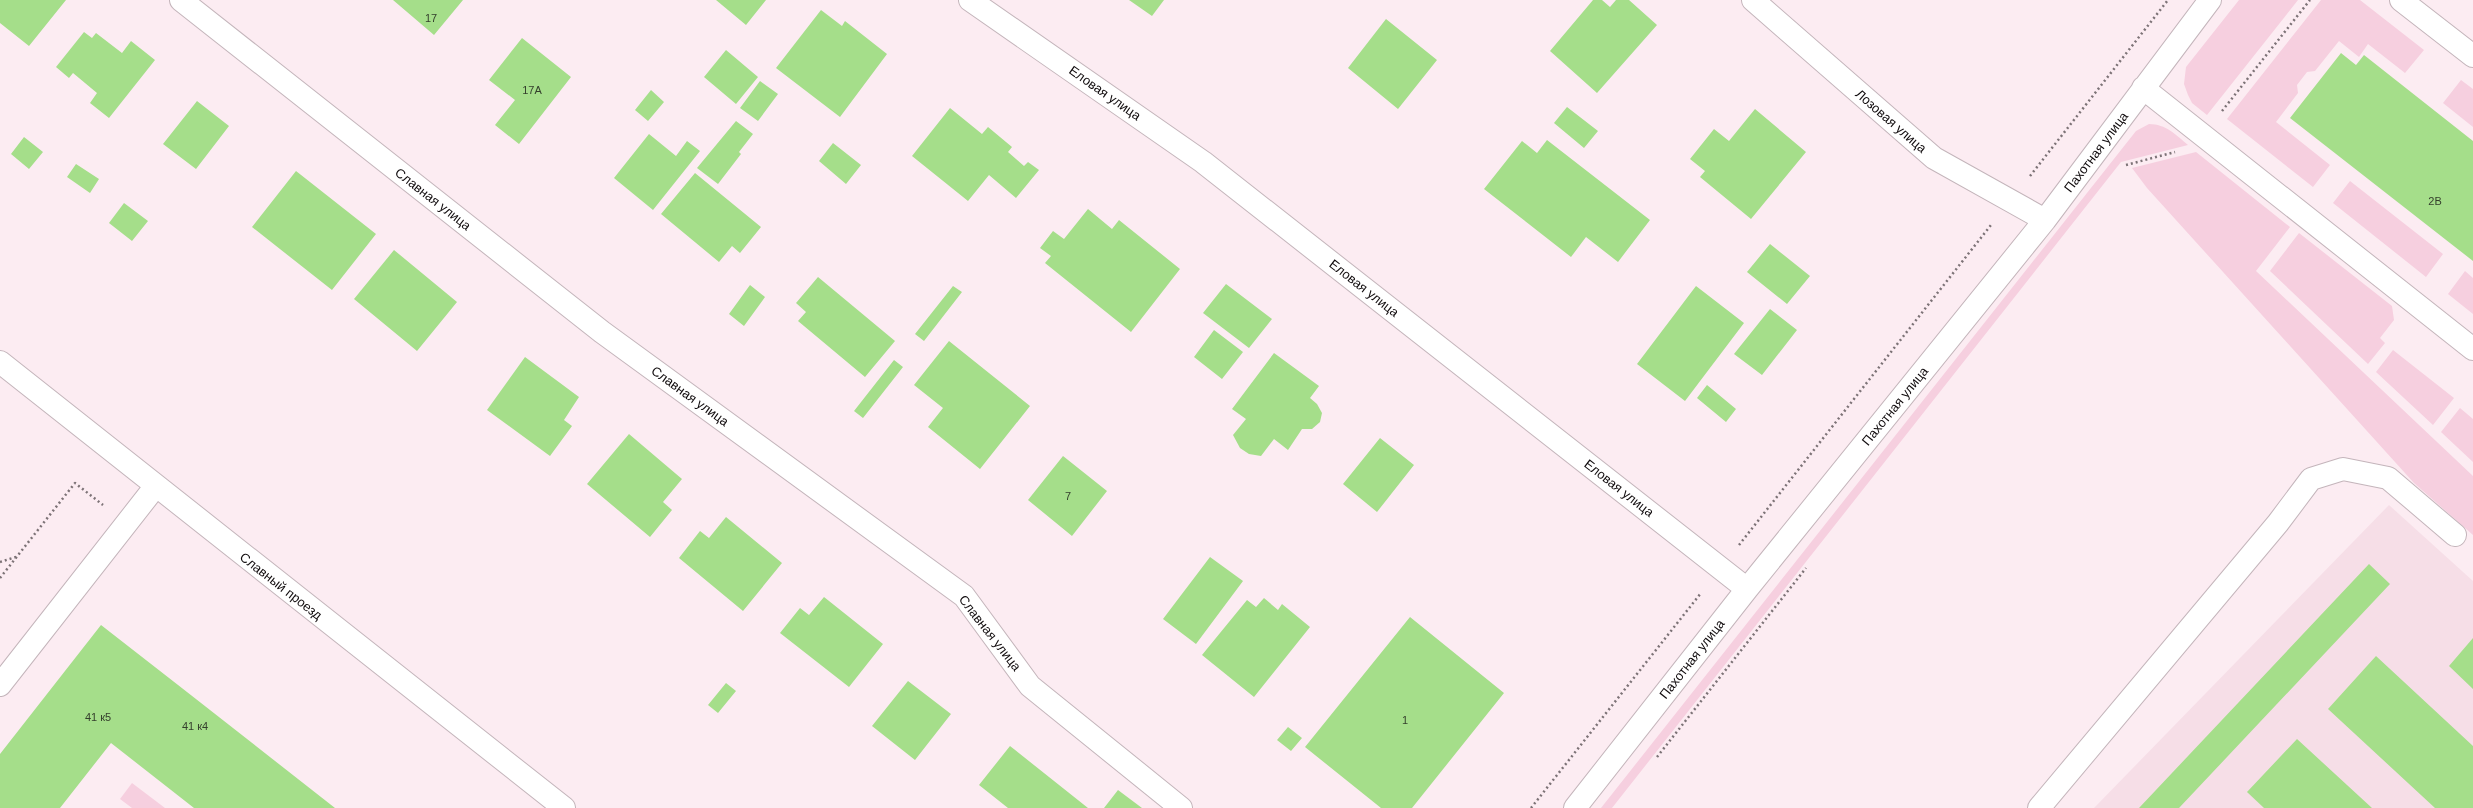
<svg xmlns="http://www.w3.org/2000/svg" width="2473" height="808" font-family="Helvetica,sans-serif">
	<style>
		.built { fill: #f6dee7 }
		.green { fill: #f6cfdf }
		.building { fill: #a5de8a }
		.lines { fill: none; stroke-linecap: round; stroke-linejoin: round }
		.minor-casing { stroke: #c4b5bb; stroke-width: 24 }
		.path { stroke: #7c7276; stroke-width: 2.5; stroke-dasharray: 2 3; stroke-linecap: butt }
		.minor { stroke: #fff; stroke-width: 22 }
		.labels { text-anchor: middle; dominant-baseline: central; stroke-width: 3; stroke-linejoin: round; paint-order: stroke }
		.number-label { font-size: 11px; fill: #343f2c }
		.street-label { font-size: 13px; fill: #0f0a0c; stroke: #fff }
	</style>
	<rect width="100%" height="100%" fill="#fcecf2"/>
	<!-- built -->
	<path class="built" d="M 2389,505 L 2473,581 L 2473,808 L 2094,808 Z"/>
	<!-- green -->
	<path class="green" d="M 2239,0 L 2298,0 L 2207,115 L 2192,103 L 2188,95 L 2184,84 L 2186,67 Z
		M 2321,0 L 2360,0 L 2424,50 L 2405,73 L 2368,44 L 2359,57 L 2339,41 L 2315,71 L 2307,72 L 2297,85 L 2298,93 L 2276,122 L 2330,165 L 2313,187 L 2227,119 Z
		M 2461,80 L 2473,89 L 2473,127 L 2443,103 Z
		M 2149,124 C 2166,124 2176,135 2188,145 L 2121,162 L 1612,808 L 1601,808 L 2136,131 Z
		M 2196,152 L 2290,227 L 2256,271 L 2473,476 L 2473,535 L 2414,483 L 2147,188 L 2132,168 Z
		M 2350,181 L 2443,254 L 2426,277 L 2333,203 Z
		M 2299,233 L 2392,306 L 2394,320 L 2380,338 L 2385,343 L 2368,364 L 2270,271 Z
		M 2465,271 L 2473,278 L 2473,314 L 2448,294 Z
		M 2393,350 L 2454,398 L 2433,425 L 2376,372 Z
		M 2460,408 L 2473,419 L 2473,462 L 2441,432 Z
		M 132,783 L 165,808 L 132,808 L 120,799 Z"/>
	<!-- building -->
	<path class="building" d="M 0,0 L 66,0 L 29,46 L 0,23 Z
		M 393,0 L 463,0 L 434,35 Z
		M 716,0 L 766,0 L 746,25 Z
		M 1129,0 L 1164,0 L 1152,16 Z
		M 1593,0 L 1602,0 L 1610,7 L 1616,0 L 1629,0 L 1657,25 L 1597,93 L 1550,51 Z
		M 821,10 L 842,26 L 845,21 L 887,54 L 840,117 L 776,68 Z
		M 1386,19 L 1437,60 L 1398,109 L 1348,68 Z
		M 84,32 L 92,38 L 96,33 L 122,53 L 131,41 L 155,60 L 109,118 L 90,103 L 97,93 L 73,73 L 69,78 L 56,67 Z
		M 522,38 L 571,77 L 519,144 L 495,125 L 515,100 L 489,80 Z
		M 726,50 L 758,77 L 736,104 L 704,77 Z
		M 2341,53 L 2356,65 L 2364,55 L 2473,141 L 2473,261 L 2290,118 Z
		M 760,81 L 778,94 L 758,121 L 740,108 Z
		M 651,90 L 664,102 L 648,121 L 635,110 Z
		M 197,101 L 229,126 L 196,169 L 163,144 Z
		M 1567,107 L 1598,131 L 1584,148 L 1554,123 Z
		M 950,108 L 982,134 L 988,127 L 1012,147 L 1008,152 L 1024,166 L 1028,162 L 1039,170 L 1016,198 L 989,175 L 968,201 L 912,156 Z
		M 1755,109 L 1806,152 L 1751,219 L 1700,177 L 1705,171 L 1690,159 L 1714,129 L 1729,141 Z
		M 736,121 L 753,134 L 739,152 L 741,154 L 718,184 L 697,168 Z
		M 649,134 L 676,156 L 687,141 L 700,151 L 653,210 L 614,178 Z
		M 24,137 L 43,152 L 29,169 L 11,154 Z
		M 1547,140 L 1650,220 L 1618,262 L 1586,237 L 1571,257 L 1484,189 L 1522,141 L 1537,153 Z
		M 833,143 L 861,165 L 846,184 L 819,161 Z
		M 76,164 L 99,179 L 90,193 L 67,177 Z
		M 296,171 L 376,234 L 332,290 L 252,227 Z
		M 695,173 L 761,227 L 740,253 L 732,246 L 719,262 L 661,214 Z
		M 124,203 L 148,221 L 132,241 L 109,223 Z
		M 1088,209 L 1112,229 L 1119,220 L 1180,269 L 1131,332 L 1045,263 L 1051,256 L 1040,248 L 1053,231 L 1064,239 Z
		M 1770,244 L 1810,276 L 1787,304 L 1747,272 Z
		M 394,250 L 457,302 L 417,351 L 354,299 Z
		M 818,277 L 895,341 L 865,377 L 798,321 L 806,312 L 796,303 Z
		M 1226,284 L 1272,319 L 1249,348 L 1203,313 Z
		M 750,285 L 765,297 L 744,326 L 729,314 Z
		M 953,286 L 962,292 L 924,341 L 915,334 Z
		M 1696,286 L 1744,323 L 1685,401 L 1637,364 Z
		M 1770,309 L 1797,330 L 1762,375 L 1734,354 Z
		M 1214,330 L 1243,352 L 1222,379 L 1194,357 Z
		M 949,341 L 1030,406 L 980,469 L 928,427 L 943,408 L 914,385 Z
		M 1274,353 L 1319,386 L 1310,398 L 1317,404 L 1322,413 L 1320,422 L 1312,429 L 1302,429 L 1288,450 L 1274,439 L 1261,456 L 1249,454 L 1240,448 L 1233,435 L 1246,419 L 1232,409 Z
		M 525,357 L 579,397 L 564,420 L 572,426 L 550,456 L 487,410 Z
		M 894,360 L 903,367 L 863,418 L 854,411 Z
		M 1707,385 L 1736,409 L 1726,422 L 1697,398 Z
		M 629,434 L 682,479 L 663,502 L 672,510 L 650,537 L 587,484 Z
		M 1380,438 L 1414,465 L 1377,512 L 1343,484 Z
		M 1063,456 L 1107,491 L 1072,536 L 1028,500 Z
		M 726,517 L 782,563 L 743,611 L 679,558 L 700,531 L 709,538 Z
		M 1210,557 L 1243,581 L 1196,644 L 1163,619 Z
		M 2369,564 L 2390,584 L 2179,808 L 2139,808 Z
		M 824,597 L 883,644 L 849,687 L 780,633 L 800,608 L 809,615 Z
		M 1264,598 L 1278,610 L 1282,604 L 1310,627 L 1254,697 L 1202,655 L 1247,600 L 1256,607 Z
		M 1410,617 L 1504,693 L 1412,808 L 1381,808 L 1305,747 Z
		M 101,625 L 187,692 L 335,808 L 194,808 L 111,743 L 60,808 L 0,808 L 0,754 Z
		M 2473,638 L 2473,689 L 2449,666 Z
		M 2376,656 L 2473,746 L 2473,808 L 2435,808 L 2328,709 Z
		M 908,681 L 951,714 L 915,760 L 872,726 Z
		M 726,683 L 736,691 L 718,713 L 708,705 Z
		M 1288,727 L 1302,738 L 1291,751 L 1277,740 Z
		M 2297,739 L 2372,808 L 2264,808 L 2247,792 Z
		M 1010,746 L 1088,808 L 1008,808 L 979,785 Z
		M 1118,790 L 1142,808 L 1104,808 Z"/>
	<g class="lines">
		<!-- minor casing -->
		<g class="minor-casing">
			<path id="minor" d="M 181,0 L 602,332 L 964,596 L 1030,686 L 1181,808
				M 970,0 L 1203,162 L 1747,589
				M 1753,0 L 1934,158 L 2045,220
				M 2401,0 L 2473,56
				M 2143,88 L 2473,349
				M 0,362 L 564,808
				M 0,685 L 155,487
				M 1575,808 L 1747,589 L 2045,220 L 2210,0
				M 2039,808 L 2278,523 L 2311,479 L 2343,469 L 2388,478 L 2455,535"/>
		</g>
		<!-- path -->
		<path class="path" d="M 2222,111 L 2310,0
			M 2126,165 L 2175,152
			M 2030,176 L 2168,0
			M 1739,545 L 1991,225
			M 0,562 L 16,557
			M 0,578 L 75,483 L 103,505
			M 1657,757 L 1806,568
			M 1531,808 L 1701,593"/>
		<!-- minor -->
		<use href="#minor" class="minor"/>
	</g>
	<g class="labels">
		<!-- number labels -->
		<g class="number-label">
			<text x="431" y="18">17</text>
			<text x="532" y="90">17А</text>
			<text x="2435" y="201">2В</text>
			<text x="1068" y="496">7</text>
			<text x="98" y="717">41 к5</text>
			<text x="1405" y="720">1</text>
			<text x="195" y="726">41 к4</text>
		</g>
		<!-- street labels -->
		<g class="street-label">
			<text transform="translate(1105 93) rotate(35)">Еловая улица</text>
			<text transform="translate(1891 121) rotate(41)">Лозовая улица</text>
			<text transform="translate(2096 152) rotate(-53)">Пахотная улица</text>
			<text transform="translate(433 199) rotate(38)">Славная улица</text>
			<text transform="translate(1364 288) rotate(38)">Еловая улица</text>
			<text transform="translate(690 396) rotate(36)">Славная улица</text>
			<text transform="translate(1895 406) rotate(-51)">Пахотная улица</text>
			<text transform="translate(1619 488) rotate(38)">Еловая улица</text>
			<text transform="translate(281 586) rotate(38)">Славный проезд</text>
			<text transform="translate(990 633) rotate(52)">Славная улица</text>
			<text transform="translate(1692 659) rotate(-52)">Пахотная улица</text>
		</g>
	</g>
</svg>
